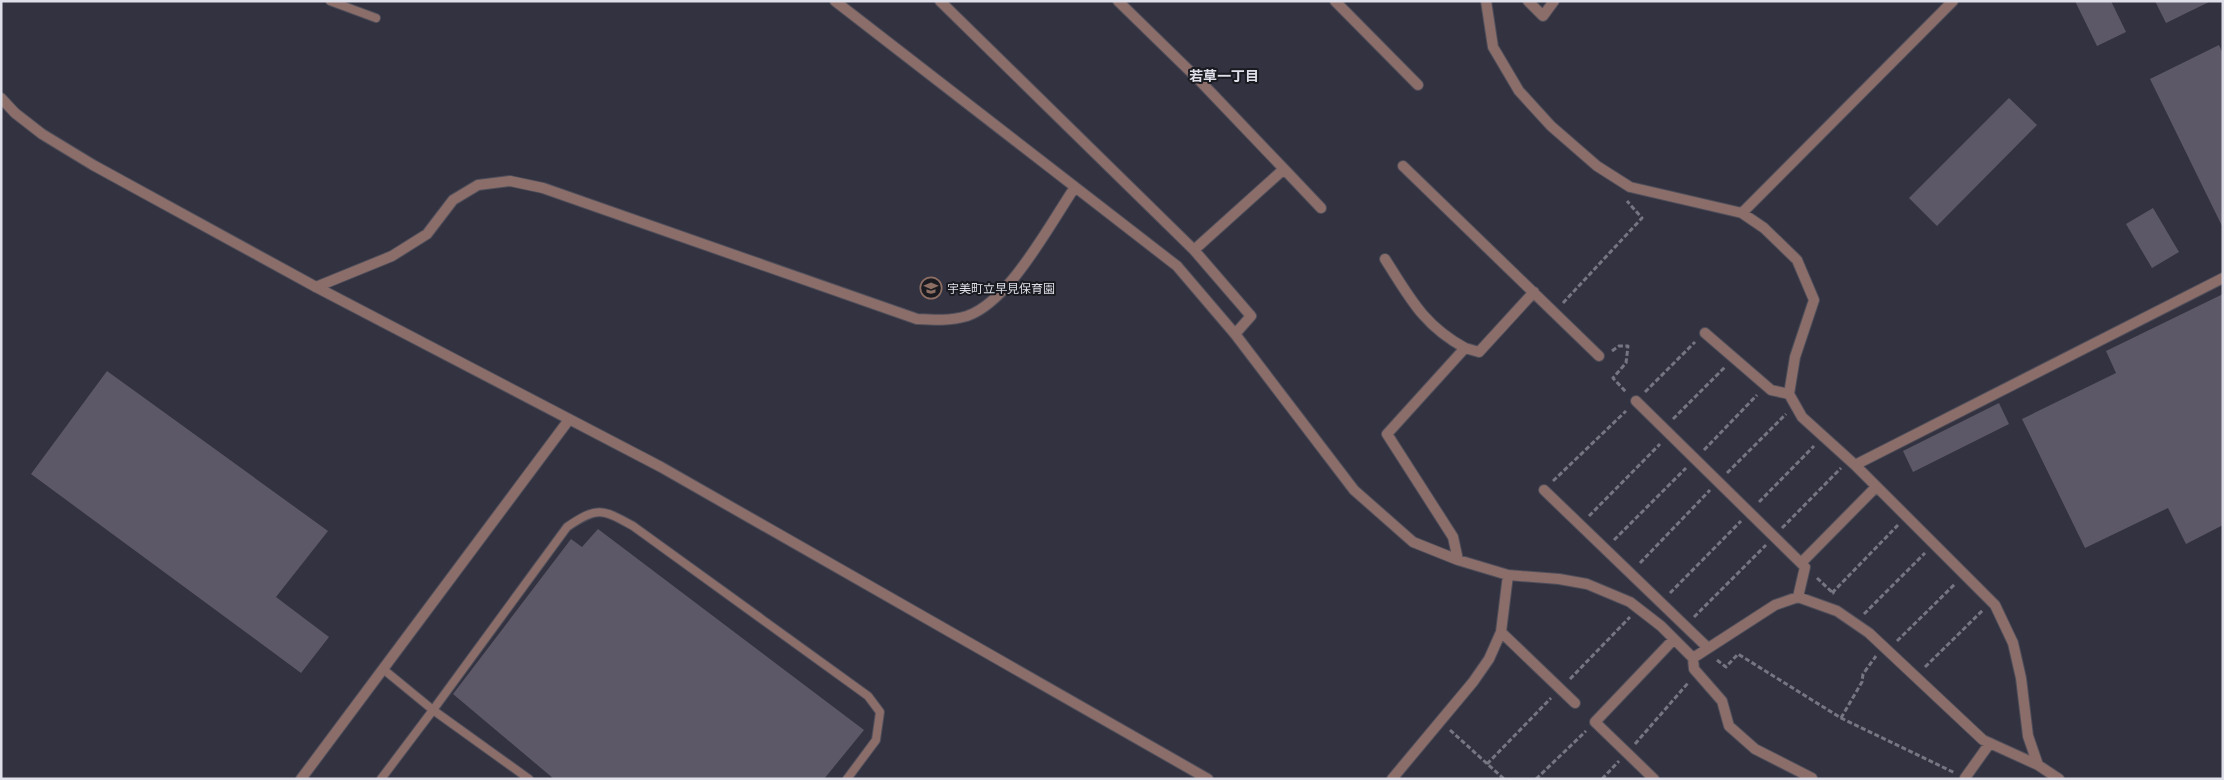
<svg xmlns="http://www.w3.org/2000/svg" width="2224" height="780" font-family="Lora,'Noto Sans JP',serif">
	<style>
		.building { fill: #5d5868 }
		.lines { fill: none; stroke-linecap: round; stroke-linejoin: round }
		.service-casing { stroke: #4e4e5b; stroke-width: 10 }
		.minor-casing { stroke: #4e4e5b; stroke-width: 12 }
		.tertiary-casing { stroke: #4e4e5b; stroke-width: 12 }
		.path { stroke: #767683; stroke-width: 3; stroke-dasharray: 5 2.5; stroke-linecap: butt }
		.service { stroke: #8b6d69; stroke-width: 8 }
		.minor { stroke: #8b6d69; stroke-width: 10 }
		.tertiary { stroke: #8b6d69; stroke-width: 10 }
		.labels { text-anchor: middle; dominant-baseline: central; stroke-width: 4; stroke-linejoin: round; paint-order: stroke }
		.poi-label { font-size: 12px; fill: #dfdfe9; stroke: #1a1a21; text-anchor: start }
		.neighbourhood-label { font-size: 14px; font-weight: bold; fill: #dfdfe9; stroke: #1a1a21 }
	</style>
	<rect width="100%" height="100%" fill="#323240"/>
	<!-- building -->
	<path class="building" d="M 2075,1 L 2111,1 L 2126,32 L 2097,46 Z
		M 2155,1 L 2211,1 L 2166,23 Z
		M 2219,45 L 2223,54 L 2223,228 L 2150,79 Z
		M 2009,98 L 2037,125 L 1937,226 L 1909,198 Z
		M 2153,208 L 2179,252 L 2152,268 L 2126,224 Z
		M 2223,294 L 2223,525 L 2186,544 L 2168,508 L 2085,548 L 2022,419 L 2116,373 L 2106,351 Z
		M 107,371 L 328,531 L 276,597 L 329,637 L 301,673 L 31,474 Z
		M 1999,403 L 2009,424 L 1913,472 L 1903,451 Z
		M 598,529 L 864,730 L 824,779 L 554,779 L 453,694 L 571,539 L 582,547 Z"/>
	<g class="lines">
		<!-- service casing -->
		<g class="service-casing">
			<path id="service" d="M 330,1 L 376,18
				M 381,779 L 433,710 L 383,669
				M 529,779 L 433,710 L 567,527 C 598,506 602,509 633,526 L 868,696 L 880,712 L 876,740 L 847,779"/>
		</g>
		<!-- minor casing -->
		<g class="minor-casing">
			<path id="minor" d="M 835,1 L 1177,266 L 1235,334 L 1354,490 L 1413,542 L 1458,560 L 1508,575 L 1559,579 L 1587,584 L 1630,602 L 1661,626 L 1693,658 L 1775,605 L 1798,597 L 1837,611 L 1869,633 L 1983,740 L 2038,765
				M 940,1 L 1194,250
				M 1118,1 L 1201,82 L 1284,169 L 1194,250 L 1251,316 L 1235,334
				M 1335,1 L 1418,85
				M 1486,1 L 1493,47 L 1519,91 L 1551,126 L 1597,166 L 1630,187 L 1742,213 L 1764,228 L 1797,260 L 1814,300 L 1795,357 L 1789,394 L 1802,417 L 1855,465 L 1995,605 L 2013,643 L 2021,678 L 2028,736 L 2038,765 L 2059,779
				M 1528,1 L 1543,16 L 1554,1
				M 1403,166 L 1599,356
				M 1284,169 L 1321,208
				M 1742,213 L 1953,1
				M 1385,259 C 1410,298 1423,325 1465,348
				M 316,287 L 392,256 L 427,234 L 453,200 L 478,185 L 510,181 L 543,188 L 917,319 C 934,320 950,321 967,316 C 1009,302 1050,224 1075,187
				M 1705,333 L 1771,390 L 1789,394
				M 1636,401 L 1805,567 L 1798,597
				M 1855,465 L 2223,278
				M 1544,490 L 1708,648
				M 1458,560 L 1453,537 L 1387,434 L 1465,348 L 1479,352 L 1534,292
				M 1801,563 L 1876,487
				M 1501,632 L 1575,703
				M 1693,658 L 1694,669 L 1722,701 L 1729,726 L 1755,749 L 1812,778
				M 1965,778 L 1990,743
				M 1392,779 L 1473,682 L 1489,659 L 1501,632 L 1508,575
				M 1654,779 L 1595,722 L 1674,639"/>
		</g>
		<!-- tertiary casing -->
		<g class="tertiary-casing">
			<path id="tertiary" d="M 1,98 L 15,113 L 42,134 L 93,165 L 316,287 L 661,467 L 1208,779
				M 301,779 L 568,421"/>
		</g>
		<!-- path -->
		<path class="path" d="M 1563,303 L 1642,218 L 1627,201
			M 1612,351 L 1619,346 L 1628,346 L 1626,363 L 1613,378 L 1626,392
			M 1645,392 L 1695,342
			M 1673,419 L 1725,367
			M 1704,450 L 1757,395
			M 1727,473 L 1786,414
			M 1553,481 L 1626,411
			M 1759,502 L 1814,446
			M 1589,516 L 1660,444
			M 1782,528 L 1841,468
			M 1614,540 L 1686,468
			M 1640,563 L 1710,490
			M 1817,578 L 1834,594
			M 1670,593 L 1741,521
			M 1832,593 L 1898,525
			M 1864,614 L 1925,553
			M 1694,617 L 1766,545
			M 1897,641 L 1955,584
			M 1717,660 L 1726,667 L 1738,654 L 1841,718 L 1955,773
			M 1925,667 L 1983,610
			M 1570,679 L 1630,617
			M 1841,718 L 1862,682 L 1863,674 L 1876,656
			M 1450,730 L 1504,779
			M 1635,744 L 1688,683
			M 1487,764 L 1551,698
			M 1536,779 L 1586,731
			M 1602,779 L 1619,761"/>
		<!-- service -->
		<use href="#service" class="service"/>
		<!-- minor -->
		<use href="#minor" class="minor"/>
		<!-- tertiary -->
		<use href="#tertiary" class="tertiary"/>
	</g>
	<!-- icons -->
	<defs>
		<g id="school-ring" transform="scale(1.125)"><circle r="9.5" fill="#1a1a21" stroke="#8d6e63" stroke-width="1.5"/><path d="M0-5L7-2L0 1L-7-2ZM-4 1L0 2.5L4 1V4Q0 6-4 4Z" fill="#8d6e63"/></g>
	</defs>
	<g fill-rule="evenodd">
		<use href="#school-ring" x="931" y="288"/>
	</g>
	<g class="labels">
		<!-- poi labels -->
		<g class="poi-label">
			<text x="947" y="288">宇美町立早見保育園</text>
		</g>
		<!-- neighbourhood labels -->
		<g class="neighbourhood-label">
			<text x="1224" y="76">若草一丁目</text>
		</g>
	</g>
	<!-- border -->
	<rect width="2224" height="780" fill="none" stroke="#dfdfe9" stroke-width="5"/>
</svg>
